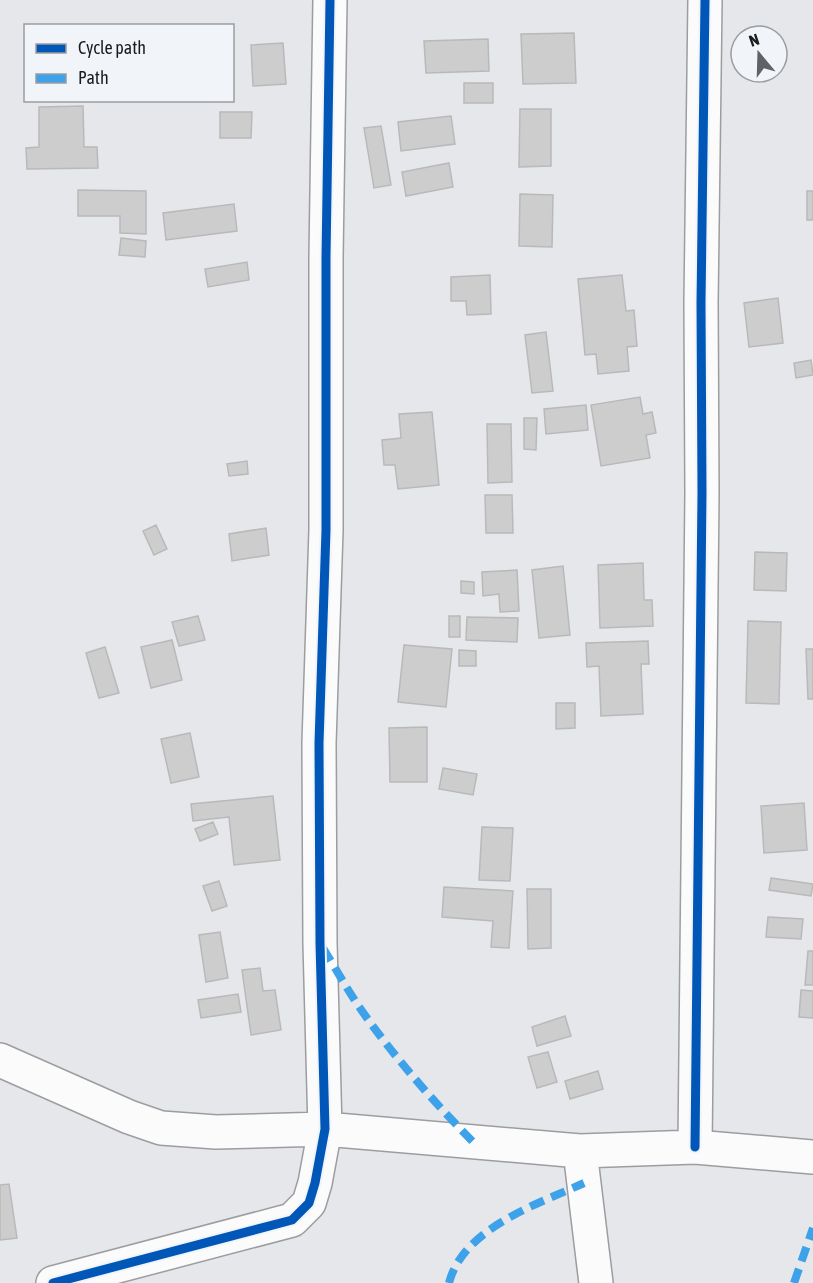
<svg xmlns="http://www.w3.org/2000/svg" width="813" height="1283" font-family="'Asap Condensed',sans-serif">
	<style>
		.building { fill: #cdcdce; stroke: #b9b9ba; stroke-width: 1.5 }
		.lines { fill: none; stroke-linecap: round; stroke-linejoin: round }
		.minor-casing { stroke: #9c9d9f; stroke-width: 36 }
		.minor { stroke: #fbfbfc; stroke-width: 33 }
		.quiet { stroke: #3da2ea; stroke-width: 8; stroke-dasharray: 15 8; stroke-linecap: butt }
		.cycleway-casing { stroke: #f1f4f8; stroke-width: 13 }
		.cycleway { stroke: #0057b8; stroke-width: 9 }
	</style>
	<rect width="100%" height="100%" fill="#e5e7ea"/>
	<!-- building -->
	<path class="building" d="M 574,33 L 576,83 L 523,84 L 521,34 Z
		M 488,39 L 489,71 L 426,73 L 424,41 Z
		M 283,43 L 286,84 L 253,86 L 251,45 Z
		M 464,83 L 493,83 L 493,103 L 464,103 Z
		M 83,106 L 84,147 L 97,147 L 98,168 L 27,169 L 26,148 L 39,147 L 39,107 Z
		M 520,109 L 551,109 L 551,166 L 519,167 Z
		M 220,112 L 252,112 L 251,138 L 220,138 Z
		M 451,116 L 455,144 L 401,151 L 398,122 Z
		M 381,126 L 391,185 L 374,188 L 364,128 Z
		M 449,163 L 453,187 L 406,196 L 402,172 Z
		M 78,190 L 146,191 L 146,234 L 120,233 L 120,216 L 78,216 Z
		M 807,191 L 813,191 L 813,220 L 807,220 Z
		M 520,194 L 553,195 L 552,247 L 519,246 Z
		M 234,204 L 237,231 L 166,240 L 163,213 Z
		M 121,238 L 146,241 L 145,257 L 119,255 Z
		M 247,262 L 249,280 L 208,287 L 205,269 Z
		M 490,275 L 491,314 L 467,315 L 466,301 L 451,301 L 451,277 Z
		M 622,275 L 626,311 L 634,310 L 637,346 L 627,347 L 629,371 L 598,374 L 596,354 L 585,355 L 578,279 Z
		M 778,298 L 783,343 L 749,347 L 744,303 Z
		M 546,332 L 553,391 L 532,393 L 525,335 Z
		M 811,360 L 813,375 L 796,378 L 794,363 Z
		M 640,397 L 643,414 L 652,412 L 656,433 L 646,435 L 650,458 L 601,466 L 591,405 Z
		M 586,405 L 588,430 L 546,434 L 544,409 Z
		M 432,412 L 439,485 L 398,489 L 395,465 L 384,465 L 382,440 L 401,438 L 399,414 Z
		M 524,418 L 537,418 L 536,450 L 524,449 Z
		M 487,424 L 511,424 L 512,482 L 488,483 Z
		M 247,461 L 248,474 L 229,476 L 227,464 Z
		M 485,495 L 512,495 L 513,533 L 486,533 Z
		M 156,525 L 167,549 L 154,555 L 143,531 Z
		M 266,528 L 269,555 L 232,561 L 229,534 Z
		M 755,552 L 787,553 L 786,591 L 754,590 Z
		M 643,563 L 644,600 L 652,600 L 653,626 L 600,628 L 598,565 Z
		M 563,566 L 570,635 L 539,638 L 532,570 Z
		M 517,570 L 519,611 L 500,612 L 499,594 L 483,596 L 482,572 Z
		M 461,581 L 474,582 L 474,594 L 461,593 Z
		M 198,616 L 205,640 L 179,646 L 172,622 Z
		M 449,616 L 460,616 L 460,637 L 449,637 Z
		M 467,617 L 518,618 L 517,642 L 466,640 Z
		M 748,621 L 781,622 L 779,704 L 746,703 Z
		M 172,640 L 182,680 L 151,688 L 141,647 Z
		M 648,641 L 649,664 L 641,664 L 643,714 L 601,716 L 599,666 L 587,667 L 586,643 Z
		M 404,645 L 452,649 L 446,707 L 398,702 Z
		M 105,647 L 119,693 L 99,698 L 86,653 Z
		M 806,649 L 813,649 L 813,699 L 808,699 Z
		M 459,650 L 476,651 L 476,666 L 459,666 Z
		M 556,703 L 575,703 L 575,728 L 556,729 Z
		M 427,727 L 427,782 L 390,782 L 389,728 Z
		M 190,733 L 199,777 L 171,783 L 161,739 Z
		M 443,768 L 477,774 L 473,795 L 439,789 Z
		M 273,796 L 280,860 L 234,865 L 229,817 L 193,821 L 191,804 Z
		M 804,803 L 807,850 L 764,853 L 761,806 Z
		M 213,822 L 218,834 L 200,841 L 195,829 Z
		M 482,827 L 513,828 L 510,881 L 479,880 Z
		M 771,878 L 813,884 L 811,896 L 769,890 Z
		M 219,881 L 227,906 L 212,911 L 203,886 Z
		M 444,887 L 513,891 L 509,948 L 491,947 L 493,921 L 442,917 Z
		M 527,889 L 551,889 L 551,948 L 528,949 Z
		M 768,917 L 803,919 L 801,939 L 766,937 Z
		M 220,932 L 228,978 L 206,982 L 199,935 Z
		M 808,951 L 813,951 L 813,985 L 805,985 Z
		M 260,968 L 263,991 L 275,990 L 281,1030 L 251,1035 L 242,970 Z
		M 801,990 L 813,991 L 813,1018 L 799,1017 Z
		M 238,994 L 241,1012 L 201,1018 L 198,1000 Z
		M 565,1016 L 571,1036 L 537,1046 L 532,1027 Z
		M 548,1052 L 557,1082 L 537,1088 L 528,1057 Z
		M 598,1071 L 603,1089 L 570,1099 L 565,1081 Z
		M 9,1184 L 17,1238 L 0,1240 L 0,1185 Z"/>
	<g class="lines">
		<!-- minor casing -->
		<g class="minor-casing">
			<path id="minor" d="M 0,1060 L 129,1117 L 161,1128 L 216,1132 L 325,1129 L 580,1151 L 695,1147 L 813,1157
				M 695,1147 L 702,493 L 701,303 L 705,0
				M 580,1151 L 596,1283
				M 53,1283 L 292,1220 L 309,1203 L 315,1183 L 325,1129 L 320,943 L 319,743 L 326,530 L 326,257 L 330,0"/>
		</g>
		<!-- minor -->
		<use href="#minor" class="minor"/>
		<!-- quiet -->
		<path class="quiet" d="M 323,948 C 336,969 348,991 362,1011 C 395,1058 433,1101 473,1142
			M 449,1283 C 463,1228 538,1204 584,1183
			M 794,1283 L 813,1228"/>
		<!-- cycleway casing -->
		<g class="cycleway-casing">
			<path id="cycleway" d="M 695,1147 L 702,493 L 701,303 L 705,0
				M 53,1283 L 292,1220 L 309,1203 L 315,1183 L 325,1129 L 320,943 L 319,743 L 326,530 L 326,257 L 330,0"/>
		</g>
		<!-- cycleway -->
		<use href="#cycleway" class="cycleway"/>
	</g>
	<!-- legend -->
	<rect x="24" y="24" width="210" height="78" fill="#f1f4f8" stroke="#9b9da0" stroke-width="1.5"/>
	<rect x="36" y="44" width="30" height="9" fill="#0057b8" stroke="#9b9da0" stroke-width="1.5"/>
	<text x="78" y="54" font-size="18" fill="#1a1b1d">Cycle path</text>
	<rect x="36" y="74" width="30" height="9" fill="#3da2ea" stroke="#9b9da0" stroke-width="1.5"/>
	<text x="78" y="84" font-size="18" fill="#1a1b1d">Path</text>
	<!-- north arrow -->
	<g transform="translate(759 54) rotate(341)"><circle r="28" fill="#f1f4f8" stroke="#9b9da0" stroke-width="1.5"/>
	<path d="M0-4.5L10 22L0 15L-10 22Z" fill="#616265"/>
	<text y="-9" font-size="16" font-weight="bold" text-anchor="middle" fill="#1a1b1d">N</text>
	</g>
</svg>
